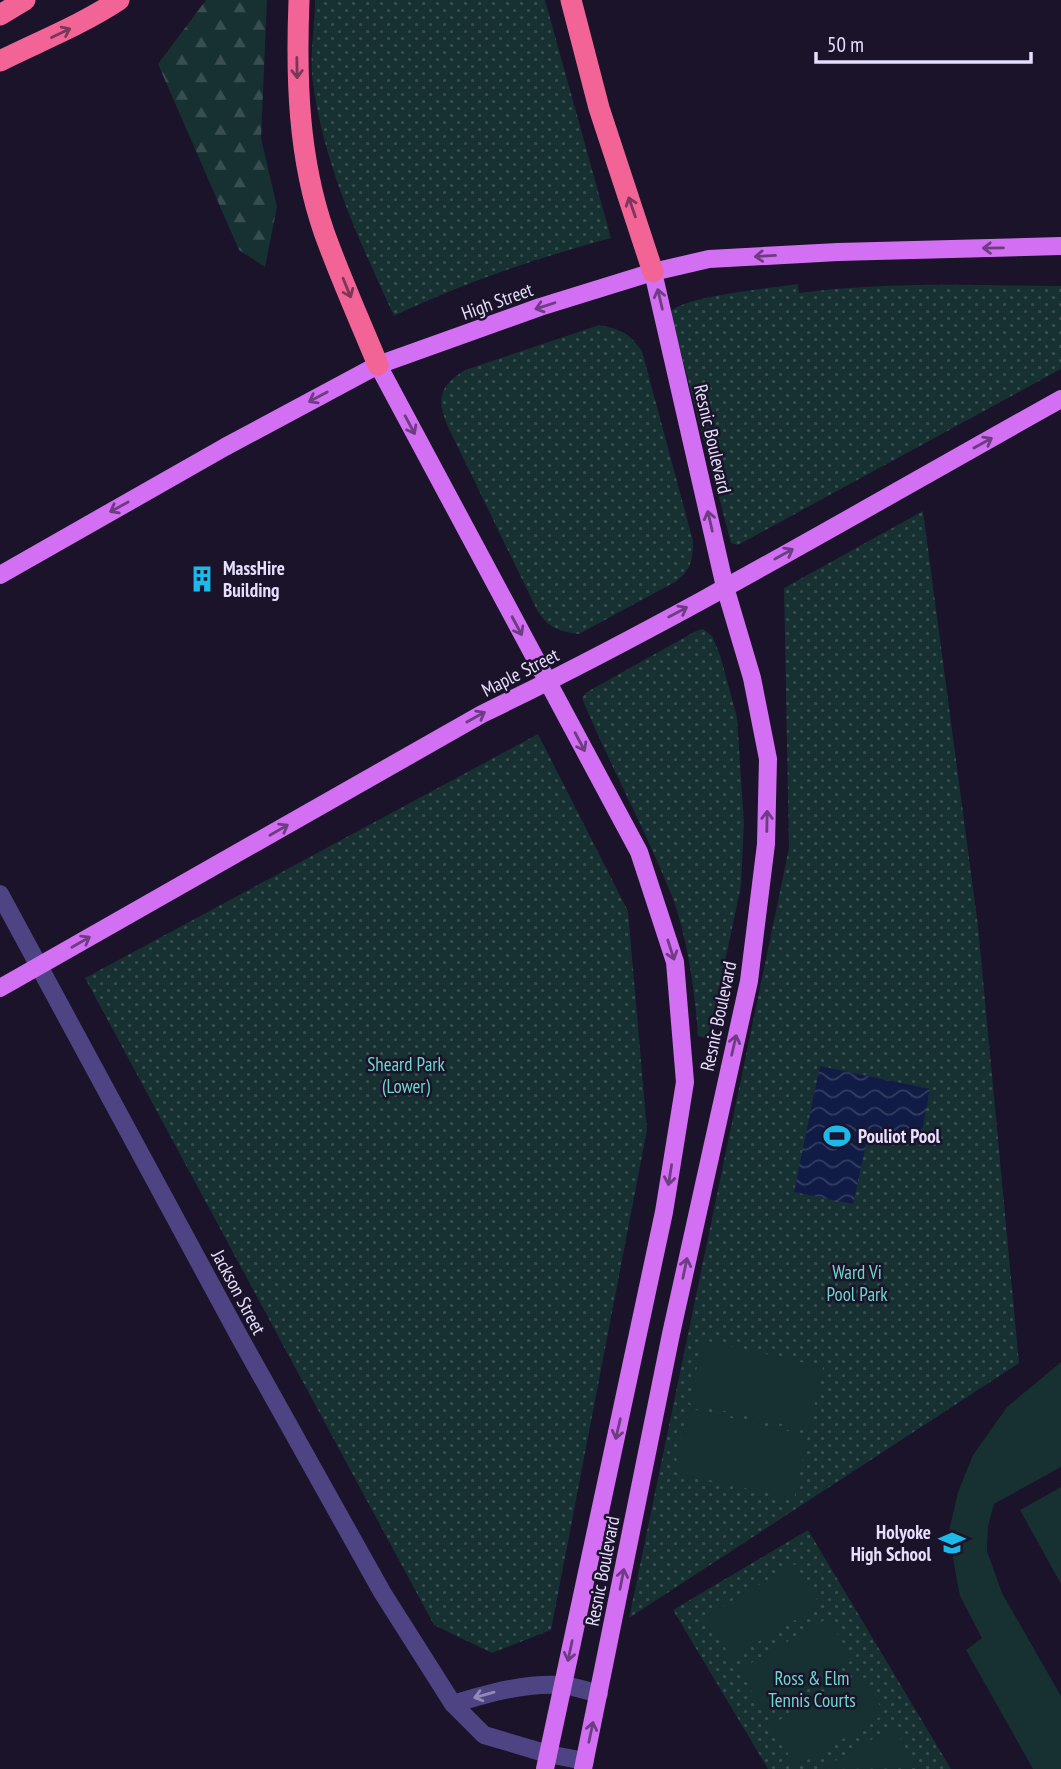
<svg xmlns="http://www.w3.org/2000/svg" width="1061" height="1769" font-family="'PT Sans Narrow',sans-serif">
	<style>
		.grass { fill: url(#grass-dots) }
		.forest { fill: url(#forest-firs) }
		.pitch { fill: #173032 }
		.water { fill: url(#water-waves) }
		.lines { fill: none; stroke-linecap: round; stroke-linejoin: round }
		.minor { stroke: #4e4383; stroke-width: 18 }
		.major { stroke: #d36ff2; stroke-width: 18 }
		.highway { stroke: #f16495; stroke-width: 21 }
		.oneway { stroke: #7b375a }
		.oneway2 { stroke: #6d3c83 }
		.oneway3 { stroke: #9289b9 }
		.labels { text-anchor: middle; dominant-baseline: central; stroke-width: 5; stroke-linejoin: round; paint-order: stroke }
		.street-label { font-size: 19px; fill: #e5defc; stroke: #1a1329 }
		.poi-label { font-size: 19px; font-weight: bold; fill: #e5defc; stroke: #1a1329; text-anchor: start }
		.park-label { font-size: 19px; fill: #6fd7cb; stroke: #1a1329 }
	</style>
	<defs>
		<pattern id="grass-dots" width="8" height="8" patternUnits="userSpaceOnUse" patternTransform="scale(1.75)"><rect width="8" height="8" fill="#173032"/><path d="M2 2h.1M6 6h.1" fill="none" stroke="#394e51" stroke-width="1.8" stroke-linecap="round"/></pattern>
		<pattern id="forest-firs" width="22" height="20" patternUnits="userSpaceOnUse" patternTransform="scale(1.75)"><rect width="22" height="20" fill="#173032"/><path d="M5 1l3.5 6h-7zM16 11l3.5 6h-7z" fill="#394e51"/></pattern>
		<pattern id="water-waves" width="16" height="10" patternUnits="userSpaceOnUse" patternTransform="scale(1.75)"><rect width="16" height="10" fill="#101c45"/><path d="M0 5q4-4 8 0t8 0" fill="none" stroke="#333d61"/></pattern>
	</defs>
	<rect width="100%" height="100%" fill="#1a1329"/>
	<!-- grass -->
	<path class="grass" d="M 315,0 L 545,0 L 611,238 C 537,258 463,283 394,316 C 358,238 322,161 312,75 C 310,52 315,24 315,0 Z
		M 798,284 L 799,293 C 886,282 974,285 1061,286 L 1061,369 L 738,545 L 731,543 L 670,312 C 684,296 773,288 798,284 Z
		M 599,325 C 622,330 628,332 642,351 L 693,541 C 693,560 691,570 675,582 L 579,634 C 560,632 549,628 538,612 L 450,431 C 437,402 436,388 465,370 Z
		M 923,511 L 978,926 L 1019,1363 L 629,1618 L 789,848 L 784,588 Z
		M 703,629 L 712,636 L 720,655 L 737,717 L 744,823 L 741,886 L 714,1013 L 707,1039 L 698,1036 C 695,992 688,941 673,899 C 646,830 610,766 582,698 L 587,692 L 696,631 Z
		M 538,734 L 628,911 L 647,1130 L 551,1630 L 492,1653 L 434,1625 L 85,978 Z
		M 808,1530 L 951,1769 L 768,1769 L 673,1610 Z"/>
	<!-- forest -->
	<path class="forest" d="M 206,0 L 267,0 L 261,138 L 277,207 L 265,267 L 239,250 L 158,64 Z"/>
	<!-- pitch -->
	<path class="pitch" d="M 703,1340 L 823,1367 L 809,1430 L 689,1403 Z
		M 1061,1362 L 1061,1467 L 994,1504 L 988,1526 L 987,1551 L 1002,1593 L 1061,1696 L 1061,1769 L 1033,1769 L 966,1650 L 982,1638 L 960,1596 L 955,1570 L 949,1531 L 958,1492 L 973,1455 L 1007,1407 Z
		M 688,1408 L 808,1436 L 794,1499 L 674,1472 Z
		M 1061,1487 L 1061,1584 L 1020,1510 Z
		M 795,1564 L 820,1605 L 731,1658 L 706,1616 Z
		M 828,1618 L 853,1660 L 764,1712 L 739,1670 Z
		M 860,1673 L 885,1714 L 796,1767 L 771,1725 Z
		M 893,1727 L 918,1768 L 821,1769 Z"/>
	<!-- water -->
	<path class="water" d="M 820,1066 L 930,1089 L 920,1141 L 869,1131 L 853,1204 L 794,1192 Z"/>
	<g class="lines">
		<!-- minor -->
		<path class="minor" d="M 0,894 L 239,1336 L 382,1592 L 453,1704 L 484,1735 L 548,1754 L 585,1761
			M 453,1704 C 489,1693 524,1683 561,1685 C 574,1686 587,1691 599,1694"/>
		<!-- major -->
		<path class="major" d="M 378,365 L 639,852 L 675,962 L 685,1082 L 664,1212 L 545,1769
			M 0,575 L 225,447 L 378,365 L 540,307 L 653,272 L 709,259 L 838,252 L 1061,246
			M 0,988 L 482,714 C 679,619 869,506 1061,399
			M 583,1769 L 671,1334 L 749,981 L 766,844 L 768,759 L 752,678 L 725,587 L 653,272"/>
		<!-- highway -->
		<path class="highway" d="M 299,0 C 296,78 298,157 324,232 C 340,277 360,321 378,365
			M 571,0 L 599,108 L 653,272
			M 0,15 L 25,0
			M 0,61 C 40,41 81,25 119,0"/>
	</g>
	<!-- one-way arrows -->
	<defs><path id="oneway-shaft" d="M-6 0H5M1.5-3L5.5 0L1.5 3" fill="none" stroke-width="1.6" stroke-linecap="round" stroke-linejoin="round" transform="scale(1.75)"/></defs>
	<g class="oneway">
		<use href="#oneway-shaft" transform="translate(61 33) rotate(-25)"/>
		<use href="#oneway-shaft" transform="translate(297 68) rotate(89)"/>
		<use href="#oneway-shaft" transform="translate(632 207) rotate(-109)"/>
		<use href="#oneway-shaft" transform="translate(347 288) rotate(68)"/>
	</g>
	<g class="oneway2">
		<use href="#oneway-shaft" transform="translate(993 248) rotate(179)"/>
		<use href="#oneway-shaft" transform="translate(765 256) rotate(177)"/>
		<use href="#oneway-shaft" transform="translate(660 299) rotate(-103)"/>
		<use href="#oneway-shaft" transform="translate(545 306) rotate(162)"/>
		<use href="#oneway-shaft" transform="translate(318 397) rotate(152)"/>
		<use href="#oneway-shaft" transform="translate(410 425) rotate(62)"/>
		<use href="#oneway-shaft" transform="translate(983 443) rotate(-29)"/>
		<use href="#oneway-shaft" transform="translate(119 507) rotate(151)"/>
		<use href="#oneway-shaft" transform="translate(710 521) rotate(-103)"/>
		<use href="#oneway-shaft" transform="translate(784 554) rotate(-29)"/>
		<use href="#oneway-shaft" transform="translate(678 612) rotate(-28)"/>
		<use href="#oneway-shaft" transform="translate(517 626) rotate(62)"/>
		<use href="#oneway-shaft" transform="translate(476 717) rotate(-29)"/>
		<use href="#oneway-shaft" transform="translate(580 742) rotate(62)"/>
		<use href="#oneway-shaft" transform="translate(767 821) rotate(-89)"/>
		<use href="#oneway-shaft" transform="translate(279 830) rotate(-30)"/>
		<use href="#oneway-shaft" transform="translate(81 942) rotate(-30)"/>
		<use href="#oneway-shaft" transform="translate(671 950) rotate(72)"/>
		<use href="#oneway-shaft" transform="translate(734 1045) rotate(-77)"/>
		<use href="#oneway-shaft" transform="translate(670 1175) rotate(99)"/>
		<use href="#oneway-shaft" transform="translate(685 1268) rotate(-78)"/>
		<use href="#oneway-shaft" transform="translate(618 1429) rotate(103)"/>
		<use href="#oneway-shaft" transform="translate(622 1579) rotate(-79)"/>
		<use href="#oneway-shaft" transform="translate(570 1651) rotate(102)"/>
		<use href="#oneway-shaft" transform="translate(591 1732) rotate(-78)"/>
	</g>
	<use class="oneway3" href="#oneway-shaft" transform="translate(484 1695) rotate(164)"/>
	<!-- icons -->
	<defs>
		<g id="building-bare" transform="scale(2.1)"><path d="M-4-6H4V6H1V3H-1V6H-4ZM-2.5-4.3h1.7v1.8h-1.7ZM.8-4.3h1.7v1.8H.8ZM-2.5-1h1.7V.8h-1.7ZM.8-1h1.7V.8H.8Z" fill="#1cbaea" stroke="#1a1329" stroke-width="2.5" paint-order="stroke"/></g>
		<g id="stadium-bare" transform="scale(2.1)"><path d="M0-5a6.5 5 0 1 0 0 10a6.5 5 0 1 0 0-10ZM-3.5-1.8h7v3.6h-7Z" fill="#1cbaea" stroke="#1a1329" stroke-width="2.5" paint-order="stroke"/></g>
		<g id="school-bare" transform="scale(2.1)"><path d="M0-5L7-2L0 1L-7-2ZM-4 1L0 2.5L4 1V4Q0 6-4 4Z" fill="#1cbaea" stroke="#1a1329" stroke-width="2.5" paint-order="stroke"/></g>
	</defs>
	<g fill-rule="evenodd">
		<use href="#building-bare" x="202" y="579"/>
		<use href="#stadium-bare" x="837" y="1136"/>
		<use href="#school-bare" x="952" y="1543"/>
	</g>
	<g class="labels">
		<!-- street labels -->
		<g class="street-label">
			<text transform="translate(497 301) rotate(-20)">High Street</text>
			<text transform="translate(713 439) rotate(77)">Resnic Boulevard</text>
			<text transform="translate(520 672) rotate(-27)">Maple Street</text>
			<text transform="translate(718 1016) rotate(-78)">Resnic Boulevard</text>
			<text transform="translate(239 1292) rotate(62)">Jackson Street</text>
			<text transform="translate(602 1571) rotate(-79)">Resnic Boulevard</text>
		</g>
		<!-- poi labels -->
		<g class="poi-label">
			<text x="223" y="568">MassHire<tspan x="223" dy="22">Building</tspan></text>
			<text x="858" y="1136">Pouliot Pool</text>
			<text x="931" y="1532" text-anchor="end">Holyoke<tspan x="931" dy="22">High School</tspan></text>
		</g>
		<!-- park labels -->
		<g class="park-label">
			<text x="406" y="1064">Sheard Park<tspan x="406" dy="22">(Lower)</tspan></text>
			<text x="857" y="1272">Ward Vi<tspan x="857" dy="22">Pool Park</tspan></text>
			<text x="812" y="1678">Ross &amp; Elm<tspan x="812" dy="22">Tennis Courts</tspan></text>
		</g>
	</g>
	<!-- scale -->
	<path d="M816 52v10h215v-10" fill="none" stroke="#e5defc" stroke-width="3.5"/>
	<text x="827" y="52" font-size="21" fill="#e5defc" stroke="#1a1329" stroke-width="5" paint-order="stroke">50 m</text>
</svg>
